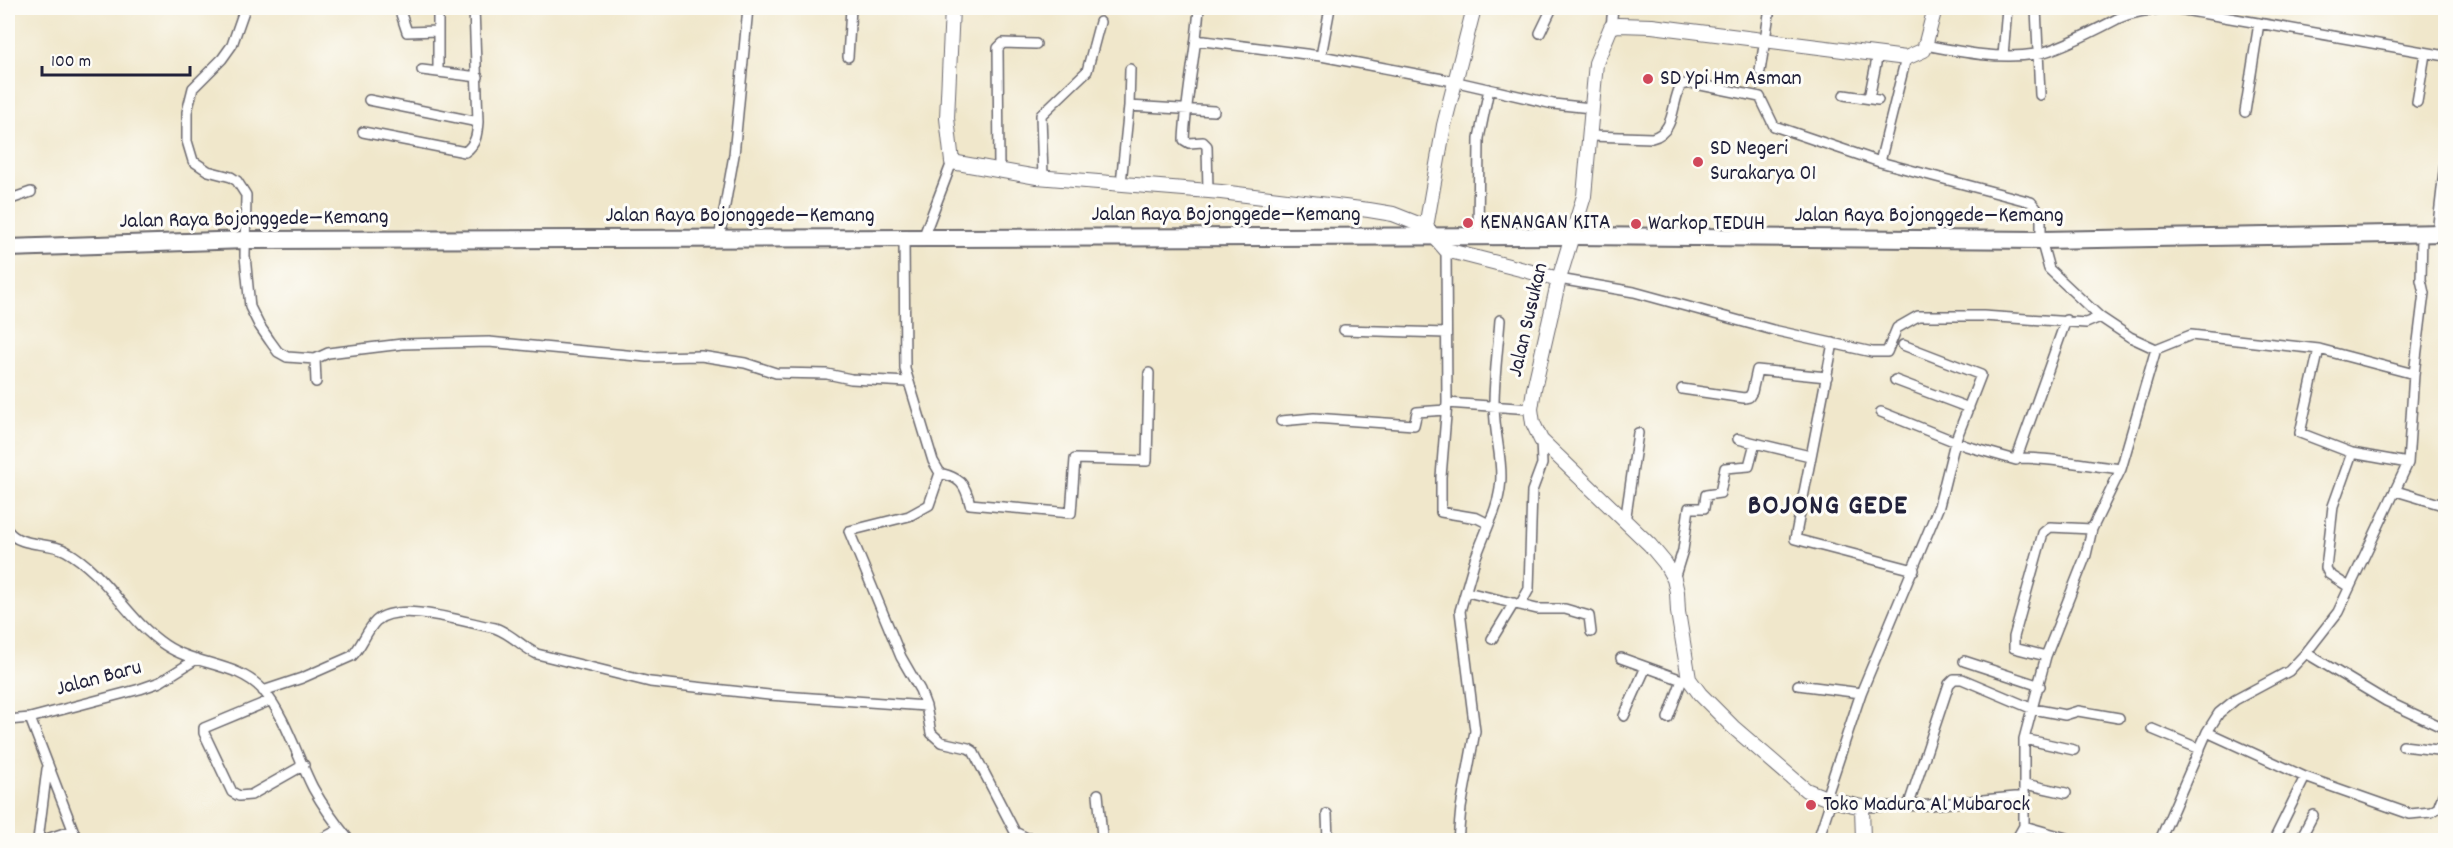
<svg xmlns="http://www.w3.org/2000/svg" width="2453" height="848" font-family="Dekko,sans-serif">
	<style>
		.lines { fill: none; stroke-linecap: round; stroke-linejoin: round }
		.street-casing { stroke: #6a676d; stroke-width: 12 }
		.secondary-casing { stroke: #6a676d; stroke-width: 16 }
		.highway-casing { stroke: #6a676d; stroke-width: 20 }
		.street { stroke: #fff; stroke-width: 9 }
		.secondary { stroke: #fff; stroke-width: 14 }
		.highway { stroke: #fff; stroke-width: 16 }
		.poi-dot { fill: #d1495b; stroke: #fdfcf7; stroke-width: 2 }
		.labels { text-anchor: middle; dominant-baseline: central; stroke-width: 6; stroke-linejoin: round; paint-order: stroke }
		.poi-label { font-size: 22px; fill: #22223b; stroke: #fdfcf7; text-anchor: start }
		.street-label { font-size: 22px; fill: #22223b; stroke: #fdfcf7 }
		.district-label { font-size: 28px; font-weight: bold; letter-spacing: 1.5px; fill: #22223b; stroke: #fdfcf7 }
	</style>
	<rect width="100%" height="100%" fill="#fdfcf7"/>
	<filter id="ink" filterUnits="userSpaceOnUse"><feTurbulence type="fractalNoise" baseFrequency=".0167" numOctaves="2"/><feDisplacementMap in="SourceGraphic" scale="12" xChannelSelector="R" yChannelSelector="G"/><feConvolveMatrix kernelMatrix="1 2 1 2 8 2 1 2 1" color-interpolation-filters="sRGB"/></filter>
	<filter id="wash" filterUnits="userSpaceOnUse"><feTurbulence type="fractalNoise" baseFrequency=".008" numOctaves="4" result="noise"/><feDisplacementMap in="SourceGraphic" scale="24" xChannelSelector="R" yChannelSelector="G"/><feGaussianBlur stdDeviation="1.35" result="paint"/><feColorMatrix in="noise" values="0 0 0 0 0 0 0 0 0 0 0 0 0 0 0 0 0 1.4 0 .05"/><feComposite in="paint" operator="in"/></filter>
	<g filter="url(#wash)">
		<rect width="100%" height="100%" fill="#f0e7cb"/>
	</g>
	<g filter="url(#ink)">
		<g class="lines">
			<!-- street casing -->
			<g class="street-casing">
				<path id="street" d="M 245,8 L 232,45 L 222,59 L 193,88 L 187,112 L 187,141 L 193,161 L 208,171 L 231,177 L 237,181 L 246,195 L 245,256 L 250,307 L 259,325 L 270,341 L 278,352 L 287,357 L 315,359 L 328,353 L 402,344 L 489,342 L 647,357 L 701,356 L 745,363 L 776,373 L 827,374 L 851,379 L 908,382
					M 399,8 L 407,32 L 438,31
					M 1199,8 C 1196,52 1186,96 1184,140 L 1189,143 L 1203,142 L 1207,146 L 1208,191
					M 2036,8 L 2040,95
					M 2173,8 L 2446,56
					M 1611,27 L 1613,8
					M 1540,33 L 1552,8
					M 1196,40 L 1321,56 L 1330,8
					M 1926,45 C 1961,52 2000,60 2036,54 C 2058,50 2096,30 2117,19 C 2132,12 2149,10 2166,8
					M 1321,56 L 1453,81 L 1553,104 L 1591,108
					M 2003,56 L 2007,8
					M 848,57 L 851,8
					M 422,70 L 478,77
					M 438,71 L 438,8
					M 1760,71 L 1770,8
					M 1844,95 L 1878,100
					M 1869,98 L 1878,54
					M 369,100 L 478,122
					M 2417,102 L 2425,54
					M 1129,106 L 1130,69
					M 2245,112 L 2259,23
					M 363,132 L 465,152 C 476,144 477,135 478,122 L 474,8
					M 1590,136 L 1652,138 C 1676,132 1671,103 1681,85 L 1691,83 L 1760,97 L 1774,126 L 1880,162 L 2031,202 L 2041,214 L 2041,240 L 2049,269 L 2100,317 L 2130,337 L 2156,349 L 2191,335 L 2319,349 L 2414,374
					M 1880,162 L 1906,58
					M 999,171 L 998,48 L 1003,43 L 1036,44
					M 1043,177 L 1041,115 L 1087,71 L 1100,22
					M 1121,183 L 1129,106 L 1214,111
					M 8,200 L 31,192
					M 2437,233 L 2446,154
					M 1478,236 L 1479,138 L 1489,89
					M 904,238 L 905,369 L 933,461 L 940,473 C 960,478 965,483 970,504 L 1071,513 L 1075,459 L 1147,461 L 1149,373
					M 923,238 L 952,162
					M 719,239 L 734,155 L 748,8
					M 1446,250 L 1447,403 L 1441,477 L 1441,512 L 1477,518 L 1489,524 L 1475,559 L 1460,611 L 1475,731 L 1461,808 L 1458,840
					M 1559,279 L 1634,292 L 1773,330 L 1872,352 L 1887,352 L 1897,328 L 1918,316 L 1983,316 L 2086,323 L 2100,317
					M 1344,330 L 1446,333
					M 1833,343 L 1795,539 L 1914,570
					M 2319,349 L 2300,433 L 2352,453 L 2408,463
					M 315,359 L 316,382
					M 1895,380 L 1969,408
					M 1682,389 L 1744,398 L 1749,397 L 1752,392 L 1757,370 L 1827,377
					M 1447,403 L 1531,409
					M 1881,412 L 1966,446 L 2016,460 L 2066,320
					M 1281,421 L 1314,418 L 1414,425 L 1417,412 L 1446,410
					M 1738,439 L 1810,456
					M 2018,458 C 2053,458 2086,465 2121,469
					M 940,473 L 929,505 L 909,516 L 849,531 L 901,657 L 920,690 L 926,706 L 931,733 L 941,742 L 968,748 L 973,751 L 1015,832 L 1027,838 L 1055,840
					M 2396,491 L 2446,506
					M 1625,522 L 1638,433
					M 1489,524 C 1512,474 1495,454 1494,405 C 1494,377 1498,348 1500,320
					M 8,531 C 21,548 48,541 66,551 C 107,574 127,620 165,645 C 196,666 237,662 263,690 C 285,715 298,759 313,788 C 323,806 336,824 349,840
					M 1674,579 L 1683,550 L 1689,508 L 1704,508 L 1706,495 L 1720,493 L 1725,468 L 1749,466 L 1755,443
					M 2349,587 L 2329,574 L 2326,568 L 2333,506 L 2352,453
					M 1467,592 L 1537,609 L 1565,609 L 1589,616 L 1591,632
					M 1520,605 L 1529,589 L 1532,491 L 1542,464 L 1541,440
					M 1492,639 L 1514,603
					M 2306,653 L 2386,701 L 2446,729
					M 2046,656 L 2014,648 L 2014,637 L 2043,533 L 2050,527 L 2092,529
					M 1621,658 L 1682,680 L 1689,679
					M 1964,661 L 2040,686
					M 1798,685 L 1861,693
					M 263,691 L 302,678 L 352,656 C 362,646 366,631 376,621 C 400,600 466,623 495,628 C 512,634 522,647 537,654 L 650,682 L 769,695 L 926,706
					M 269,701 L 204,728 L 204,733 L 232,792 L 239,796 L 251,795 L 304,765
					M 1624,716 L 1646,667
					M 30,718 L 77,840
					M 1668,718 L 1682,680
					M 8,720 L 30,718 L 140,689 L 160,682 L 195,660
					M 2152,729 L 2200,749
					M 2207,732 L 2305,777 L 2410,814 L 2431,812 L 2438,808 L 2446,787
					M 2024,739 L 2074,750
					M 2403,746 L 2446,751
					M 2025,784 L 2066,793
					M 1826,798 L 1861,693 L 1939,506 L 1955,442 L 1981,375 L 1903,345
					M 1909,804 L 1949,684 L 1954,679 L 1962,679 L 2033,709 L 2065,715 L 2078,711 L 2119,718
					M 1862,807 L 1929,805 L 2026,796
					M 1327,814 L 1328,840
					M 2024,826 L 2073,840
					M 38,840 L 47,769
					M 44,840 L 73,830
					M 320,840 L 340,829
					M 1096,840 L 1102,836 L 1098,794
					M 1818,840 L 1831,800
					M 2016,840 L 2024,826 L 2024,739 L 2046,656 L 2086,555 L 2092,529 L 2121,469 L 2156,349
					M 2160,840 L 2207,732 L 2219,713 L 2235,700 L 2289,671 L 2306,653 L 2338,612 L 2408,463 L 2414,374 L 2424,293 L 2421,280 L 2422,234
					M 2274,840 L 2305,777
					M 2300,840 L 2313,815"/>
			</g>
			<!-- secondary casing -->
			<g class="secondary-casing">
				<path id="secondary" d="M 952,8 L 947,118 L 952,162 L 1037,177 L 1221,192 L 1369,210 L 1393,214 L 1426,227 L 1446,250 L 1559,279
					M 1426,227 L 1444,125 L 1474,8
					M 1863,840 L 1862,807 L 1831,800 L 1806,790 L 1733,727 L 1700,694 L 1689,679 L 1678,612 L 1677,592 L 1674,579 L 1665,563 L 1650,545 L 1541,440 L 1533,423 L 1531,409 L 1534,389 L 1559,279 L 1584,196 L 1596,63 L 1611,27 L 1618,25 L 1652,26 L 1906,58 L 1924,50 L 1935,8"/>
			</g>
			<!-- highway casing -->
			<g class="highway-casing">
				<path id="highway" d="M 8,248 L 246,240 L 1571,236 L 2041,240 L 2446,233"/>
			</g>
			<!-- street -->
			<use href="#street" class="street"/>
			<!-- secondary -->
			<use href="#secondary" class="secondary"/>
			<!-- highway -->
			<use href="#highway" class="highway"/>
		</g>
	</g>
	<!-- markers -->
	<g class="poi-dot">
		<circle cx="1648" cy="79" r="6"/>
		<circle cx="1698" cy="162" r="6"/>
		<circle cx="1468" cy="223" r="6"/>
		<circle cx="1636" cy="224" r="6"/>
		<circle cx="1811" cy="805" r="6"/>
	</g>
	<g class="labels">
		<!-- poi labels -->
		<g class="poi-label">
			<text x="1660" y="79">SD Ypi Hm Asman</text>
			<text x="1710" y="149">SD Negeri<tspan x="1710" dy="25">Surakarya 01</tspan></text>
			<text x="1480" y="223">KENANGAN KITA</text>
			<text x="1648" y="224">Warkop TEDUH</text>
			<text x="1823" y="805">Toko Madura Al Mubarock</text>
		</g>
		<!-- street labels -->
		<g class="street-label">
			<text x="1226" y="215">Jalan Raya Bojonggede—Kemang</text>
			<text x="740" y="216">Jalan Raya Bojonggede—Kemang</text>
			<text x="1929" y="216">Jalan Raya Bojonggede—Kemang</text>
			<text transform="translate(254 220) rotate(-1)">Jalan Raya Bojonggede—Kemang</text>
			<text transform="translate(1529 320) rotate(-77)">Jalan Susukan</text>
			<text transform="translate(99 679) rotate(-15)">Jalan Baru</text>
		</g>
		<!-- district labels -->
		<g class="district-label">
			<text x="1828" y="508">BOJONG GEDE</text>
		</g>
	</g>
	<!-- margin -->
	<rect width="2453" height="848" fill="none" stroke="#fdfcf7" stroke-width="30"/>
	<!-- scale -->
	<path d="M42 66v9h148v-9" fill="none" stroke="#22223b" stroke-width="3"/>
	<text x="51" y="66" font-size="18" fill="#22223b" stroke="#fdfcf7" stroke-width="4.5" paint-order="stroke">100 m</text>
</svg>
